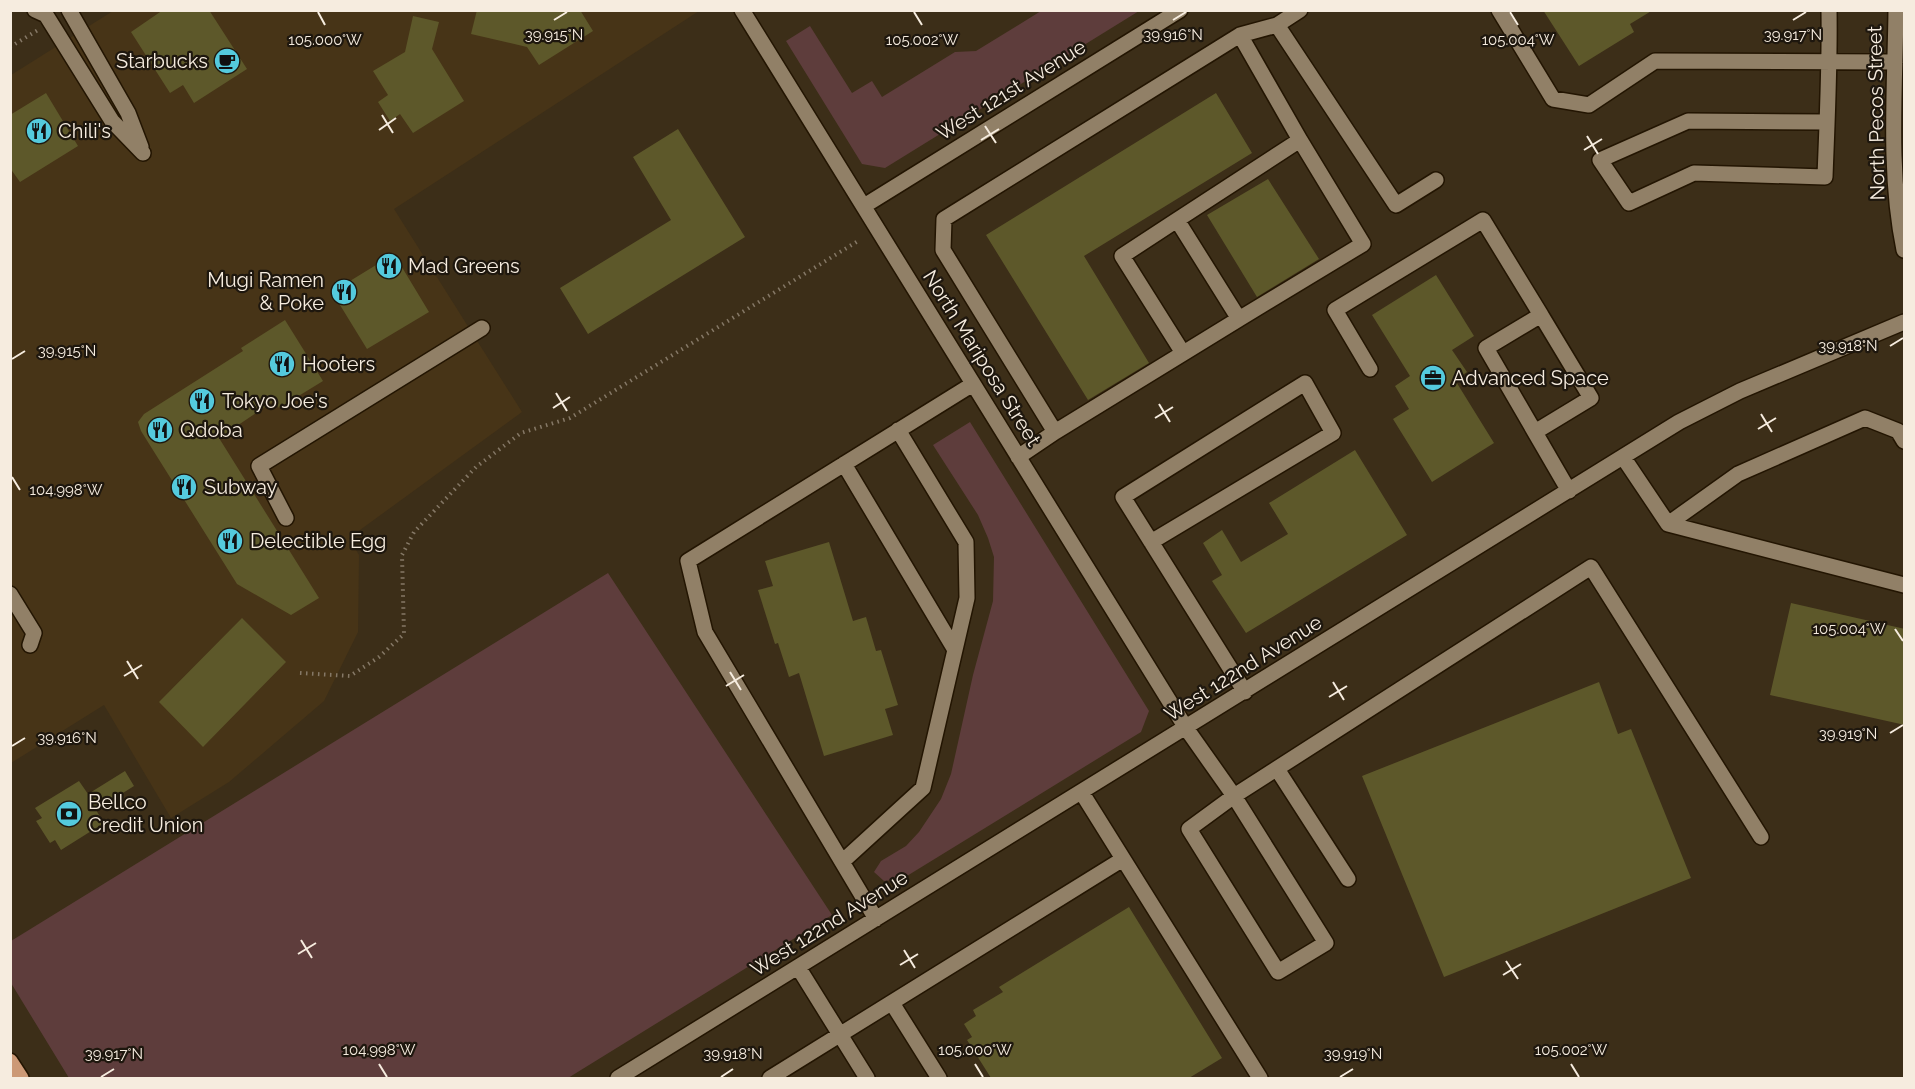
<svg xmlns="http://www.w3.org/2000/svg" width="1915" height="1089" font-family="Raleway,sans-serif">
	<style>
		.built { fill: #473417 }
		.green { fill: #5e3d3c }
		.building { fill: #5d582a }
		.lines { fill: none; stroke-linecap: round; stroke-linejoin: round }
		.minor-casing { stroke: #231502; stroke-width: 18 }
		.major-casing { stroke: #231502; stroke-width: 18 }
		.path { stroke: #857866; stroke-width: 4; stroke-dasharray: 1.5 4.5; stroke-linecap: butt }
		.minor { stroke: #918067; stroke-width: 15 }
		.major { stroke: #cc9976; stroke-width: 15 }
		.ticks { fill: none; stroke: #f6ecdf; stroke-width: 2 }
		.labels { text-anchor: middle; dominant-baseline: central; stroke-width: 4.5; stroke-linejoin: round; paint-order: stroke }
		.poi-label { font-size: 20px; fill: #f6ecdf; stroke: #1e170e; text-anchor: start }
		.street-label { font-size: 20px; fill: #f6ecdf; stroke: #1e170e }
		.ticks-label { font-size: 15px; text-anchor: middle; fill: #f6ecdf; stroke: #1e170e; stroke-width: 4.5; stroke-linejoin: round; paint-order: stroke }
	</style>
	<rect width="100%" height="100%" fill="#3c2e18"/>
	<!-- built -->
	<path class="built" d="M 113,11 L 699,11 L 394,209 L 522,412 L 349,538 L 359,555 L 358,632 L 324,701 L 229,782 L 171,818 L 104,705 L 11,763 L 11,75 Z"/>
	<!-- green -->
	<path class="green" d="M 1041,11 L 1139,11 L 885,168 L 862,164 L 786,41 L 810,26 L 852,93 L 872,81 L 882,97 L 955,52 L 976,51 Z
		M 970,422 L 1149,711 L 1141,732 L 902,879 L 884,881 L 874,872 L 881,861 L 906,846 L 919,832 L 941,799 L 951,774 L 973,675 L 993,601 L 994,557 L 988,538 L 978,515 L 933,445 Z
		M 608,573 L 832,915 L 568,1078 L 69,1078 L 11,983 L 11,941 Z"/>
	<!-- building -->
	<path class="building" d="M 163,10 L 209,10 L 247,69 L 194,103 L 183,85 L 170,93 L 131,32 Z
		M 477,10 L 580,10 L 593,31 L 539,65 L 527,47 L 471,34 Z
		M 1543,10 L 1653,10 L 1630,24 L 1634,32 L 1579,66 Z
		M 413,16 L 439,22 L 432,49 L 464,101 L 413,133 L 400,114 L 390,121 L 378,102 L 388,95 L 373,71 L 405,52 Z
		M 46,93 L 78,146 L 20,182 L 10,168 L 10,115 Z
		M 1216,93 L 1252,153 L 1084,256 L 1149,363 L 1088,400 L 986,235 Z
		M 678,129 L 745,237 L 588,334 L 560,288 L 671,220 L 633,157 Z
		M 1268,179 L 1319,259 L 1257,297 L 1207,215 Z
		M 394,254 L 429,312 L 367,349 L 332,292 Z
		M 1436,275 L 1474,336 L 1452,350 L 1467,372 L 1455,380 L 1494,443 L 1432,482 L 1393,419 L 1409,409 L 1395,386 L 1410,376 L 1372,315 Z
		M 285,320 L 323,381 L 279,408 L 274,401 L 219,438 L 319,598 L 291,615 L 237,584 L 141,431 L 138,422 L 144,414 L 243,351 L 241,348 Z
		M 1355,450 L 1407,535 L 1246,633 L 1212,581 L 1222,575 L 1203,543 L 1222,530 L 1241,562 L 1288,534 L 1269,503 Z
		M 829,542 L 853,621 L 866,617 L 876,651 L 881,650 L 898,705 L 885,709 L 893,735 L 824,756 L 799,673 L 789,677 L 778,643 L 775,644 L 758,590 L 773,586 L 765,561 Z
		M 1791,603 L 1905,629 L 1905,725 L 1770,695 Z
		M 242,618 L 286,662 L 203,747 L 159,702 Z
		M 1599,682 L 1618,734 L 1631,729 L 1691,878 L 1444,977 L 1362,776 Z
		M 125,771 L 134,786 L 96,810 L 104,823 L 61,850 L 55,840 L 50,843 L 36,821 L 42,818 L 35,808 L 79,781 L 88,794 Z
		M 1129,907 L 1222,1058 L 1189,1078 L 991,1078 L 967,1040 L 972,1037 L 964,1024 L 976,1016 L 973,1010 L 1003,992 L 999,987 Z"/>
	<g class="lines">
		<!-- minor casing -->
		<g class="minor-casing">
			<path id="minor" d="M 35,10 L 46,15 L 112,121 L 143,153
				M 69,10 L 128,113 L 141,147
				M 742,10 L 1186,728 L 1234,796 L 1326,943 L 1278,972 L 1189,829 L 1234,796 L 1591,567 L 1761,837
				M 1300,10 L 1277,25 L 1396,205 L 1436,180
				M 1499,10 L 1553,99 L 1589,105 L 1655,61 L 1895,62
				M 1896,10 C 1895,90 1888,172 1904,250
				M 1240,35 L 1300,140
				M 1827,122 L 1688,121 L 1600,160 L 1629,203 L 1694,173 L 1825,177 C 1827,121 1830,66 1829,10
				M 864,206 L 1180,10
				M 1177,220 L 1300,140 L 1363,244 L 1239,319
				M 1370,369 L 1335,310 L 1483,220 L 1541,315
				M 1055,432 L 1239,319 L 1177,220 L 1122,256 L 1183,353
				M 1535,432 L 1591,398 L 1541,315 L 1486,348 L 1569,491
				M 1018,457 L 1055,432 L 943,250 L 944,219 L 1240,35 L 1277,25
				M 1623,457 L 1668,524 L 1904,585
				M 844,464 L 955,650
				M 286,518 L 259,466 L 482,328
				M 1668,524 L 1738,474 L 1865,418 L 1898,431 L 1904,441
				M 1151,542 L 1333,433 L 1305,383 L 1123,497 L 1245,692
				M 10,594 L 34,633 L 30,645
				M 1277,769 L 1348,879
				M 1082,793 L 1260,1078
				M 842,862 L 923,788 L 967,598 L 966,542 L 898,430
				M 876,919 L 705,632 L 688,561 L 973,384
				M 798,967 L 867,1078
				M 892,1003 L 939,1078
				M 618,1078 L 1679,422 L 1740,391 L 1904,322
				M 770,1078 L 1123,859"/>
		</g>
		<!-- major casing -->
		<g class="major-casing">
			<path id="major" d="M 10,1061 L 21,1078"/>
		</g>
		<!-- path -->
		<path class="path" d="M 10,47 L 38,30
			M 300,673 L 350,676 L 379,657 L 404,634 L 402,555 L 414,532 L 476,467 L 521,433 L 570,418 L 858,241"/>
		<!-- minor -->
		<use href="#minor" class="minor"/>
		<!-- major -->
		<use href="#major" class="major"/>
	</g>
	<!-- ticks -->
	<path class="ticks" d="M 318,12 L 325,25M 914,12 L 922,25M 1510,12 L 1518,25M 554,20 L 567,12M 1173,20 L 1186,12M 1793,20 L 1806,12M 382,115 L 393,133M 985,126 L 996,143M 379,130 L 396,118M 1587,136 L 1598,154M 981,140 L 999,129M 1584,150 L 1602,139M 1890,346 L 1903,338M 12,359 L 25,351M 556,393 L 567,411M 1159,404 L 1170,422M 553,408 L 570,397M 1761,414 L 1772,432M 1155,418 L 1173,407M 1758,429 L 1776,418M 12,477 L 20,490M 1895,629 L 1903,641M 127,661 L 138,679M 730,672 L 741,690M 124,676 L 142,665M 1333,682 L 1344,700M 726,686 L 744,675M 1329,697 L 1347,686M 1890,733 L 1903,725M 12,746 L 25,738M 301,940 L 312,958M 904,950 L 915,968M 298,954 L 316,943M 1506,961 L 1518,979M 900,965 L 918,954M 1503,975 L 1521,964M 379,1064 L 387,1077M 975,1064 L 983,1077M 1571,1064 L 1579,1077M 101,1077 L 114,1069M 721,1077 L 733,1069M 1340,1077 L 1353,1069"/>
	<!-- icons -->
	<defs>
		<g id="cafe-disc" transform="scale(1.35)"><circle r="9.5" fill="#54cadd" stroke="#1e170e"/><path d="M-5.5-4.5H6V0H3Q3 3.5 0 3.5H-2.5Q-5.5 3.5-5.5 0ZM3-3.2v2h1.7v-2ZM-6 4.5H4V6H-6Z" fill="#111"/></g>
		<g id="restaurant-disc" transform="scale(1.35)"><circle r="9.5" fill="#54cadd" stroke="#1e170e"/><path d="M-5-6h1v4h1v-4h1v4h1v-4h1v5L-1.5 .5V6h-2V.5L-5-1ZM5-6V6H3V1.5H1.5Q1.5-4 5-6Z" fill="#111"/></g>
		<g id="office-disc" transform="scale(1.35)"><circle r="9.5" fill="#54cadd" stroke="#1e170e"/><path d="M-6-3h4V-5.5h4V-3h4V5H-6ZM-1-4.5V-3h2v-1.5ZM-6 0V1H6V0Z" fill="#111"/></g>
		<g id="bank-disc" transform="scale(1.35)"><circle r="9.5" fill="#54cadd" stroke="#1e170e"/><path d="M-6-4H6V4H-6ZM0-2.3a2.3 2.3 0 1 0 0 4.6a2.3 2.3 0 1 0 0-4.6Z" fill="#111"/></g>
	</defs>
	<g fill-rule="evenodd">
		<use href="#cafe-disc" x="227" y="61"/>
		<use href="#restaurant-disc" x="39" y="131"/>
		<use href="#restaurant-disc" x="389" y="266"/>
		<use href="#restaurant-disc" x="344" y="292"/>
		<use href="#restaurant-disc" x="282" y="364"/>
		<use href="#office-disc" x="1433" y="378"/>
		<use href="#restaurant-disc" x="202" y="401"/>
		<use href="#restaurant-disc" x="160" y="430"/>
		<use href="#restaurant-disc" x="184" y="487"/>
		<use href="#restaurant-disc" x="230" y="541"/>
		<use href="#bank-disc" x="69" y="814"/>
	</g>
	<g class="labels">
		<!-- poi labels -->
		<g class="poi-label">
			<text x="208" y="61" text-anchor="end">Starbucks</text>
			<text x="58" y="131">Chili's</text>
			<text x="408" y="266">Mad Greens</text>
			<text x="324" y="280" text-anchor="end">Mugi Ramen<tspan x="324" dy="23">&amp; Poke</tspan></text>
			<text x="302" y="364">Hooters</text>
			<text x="1452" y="378">Advanced Space</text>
			<text x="222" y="401">Tokyo Joe's</text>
			<text x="180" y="430">Qdoba</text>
			<text x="204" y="487">Subway</text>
			<text x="250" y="541">Delectible Egg</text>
			<text x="88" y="802">Bellco<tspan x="88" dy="23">Credit Union</tspan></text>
		</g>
		<!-- street labels -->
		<g class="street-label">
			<text transform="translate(1011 90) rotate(-32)">West 121st Avenue</text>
			<text transform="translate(1876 113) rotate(-91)">North Pecos Street</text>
			<text transform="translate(982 358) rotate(58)">North Mariposa Street</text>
			<text transform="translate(1243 668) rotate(-32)">West 122nd Avenue</text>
			<text transform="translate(829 923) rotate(-32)">West 122nd Avenue</text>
		</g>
	</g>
	<g class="ticks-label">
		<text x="554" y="40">39.915°N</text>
		<text x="1793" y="40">39.917°N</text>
		<text x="1173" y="40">39.916°N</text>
		<text x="325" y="45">105.000°W</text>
		<text x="922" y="45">105.002°W</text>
		<text x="1518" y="45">105.004°W</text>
		<text x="1848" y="351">39.918°N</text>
		<text x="67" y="356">39.915°N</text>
		<text x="66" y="495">104.998°W</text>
		<text x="1849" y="634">105.004°W</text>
		<text x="1848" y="739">39.919°N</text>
		<text x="67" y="743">39.916°N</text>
		<text x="379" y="1055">104.998°W</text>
		<text x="975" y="1055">105.000°W</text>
		<text x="1571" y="1055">105.002°W</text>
		<text x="114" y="1059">39.917°N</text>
		<text x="733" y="1059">39.918°N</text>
		<text x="1353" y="1059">39.919°N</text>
	</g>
	<!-- border -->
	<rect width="1915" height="1089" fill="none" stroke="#f6ecdf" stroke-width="24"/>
</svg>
